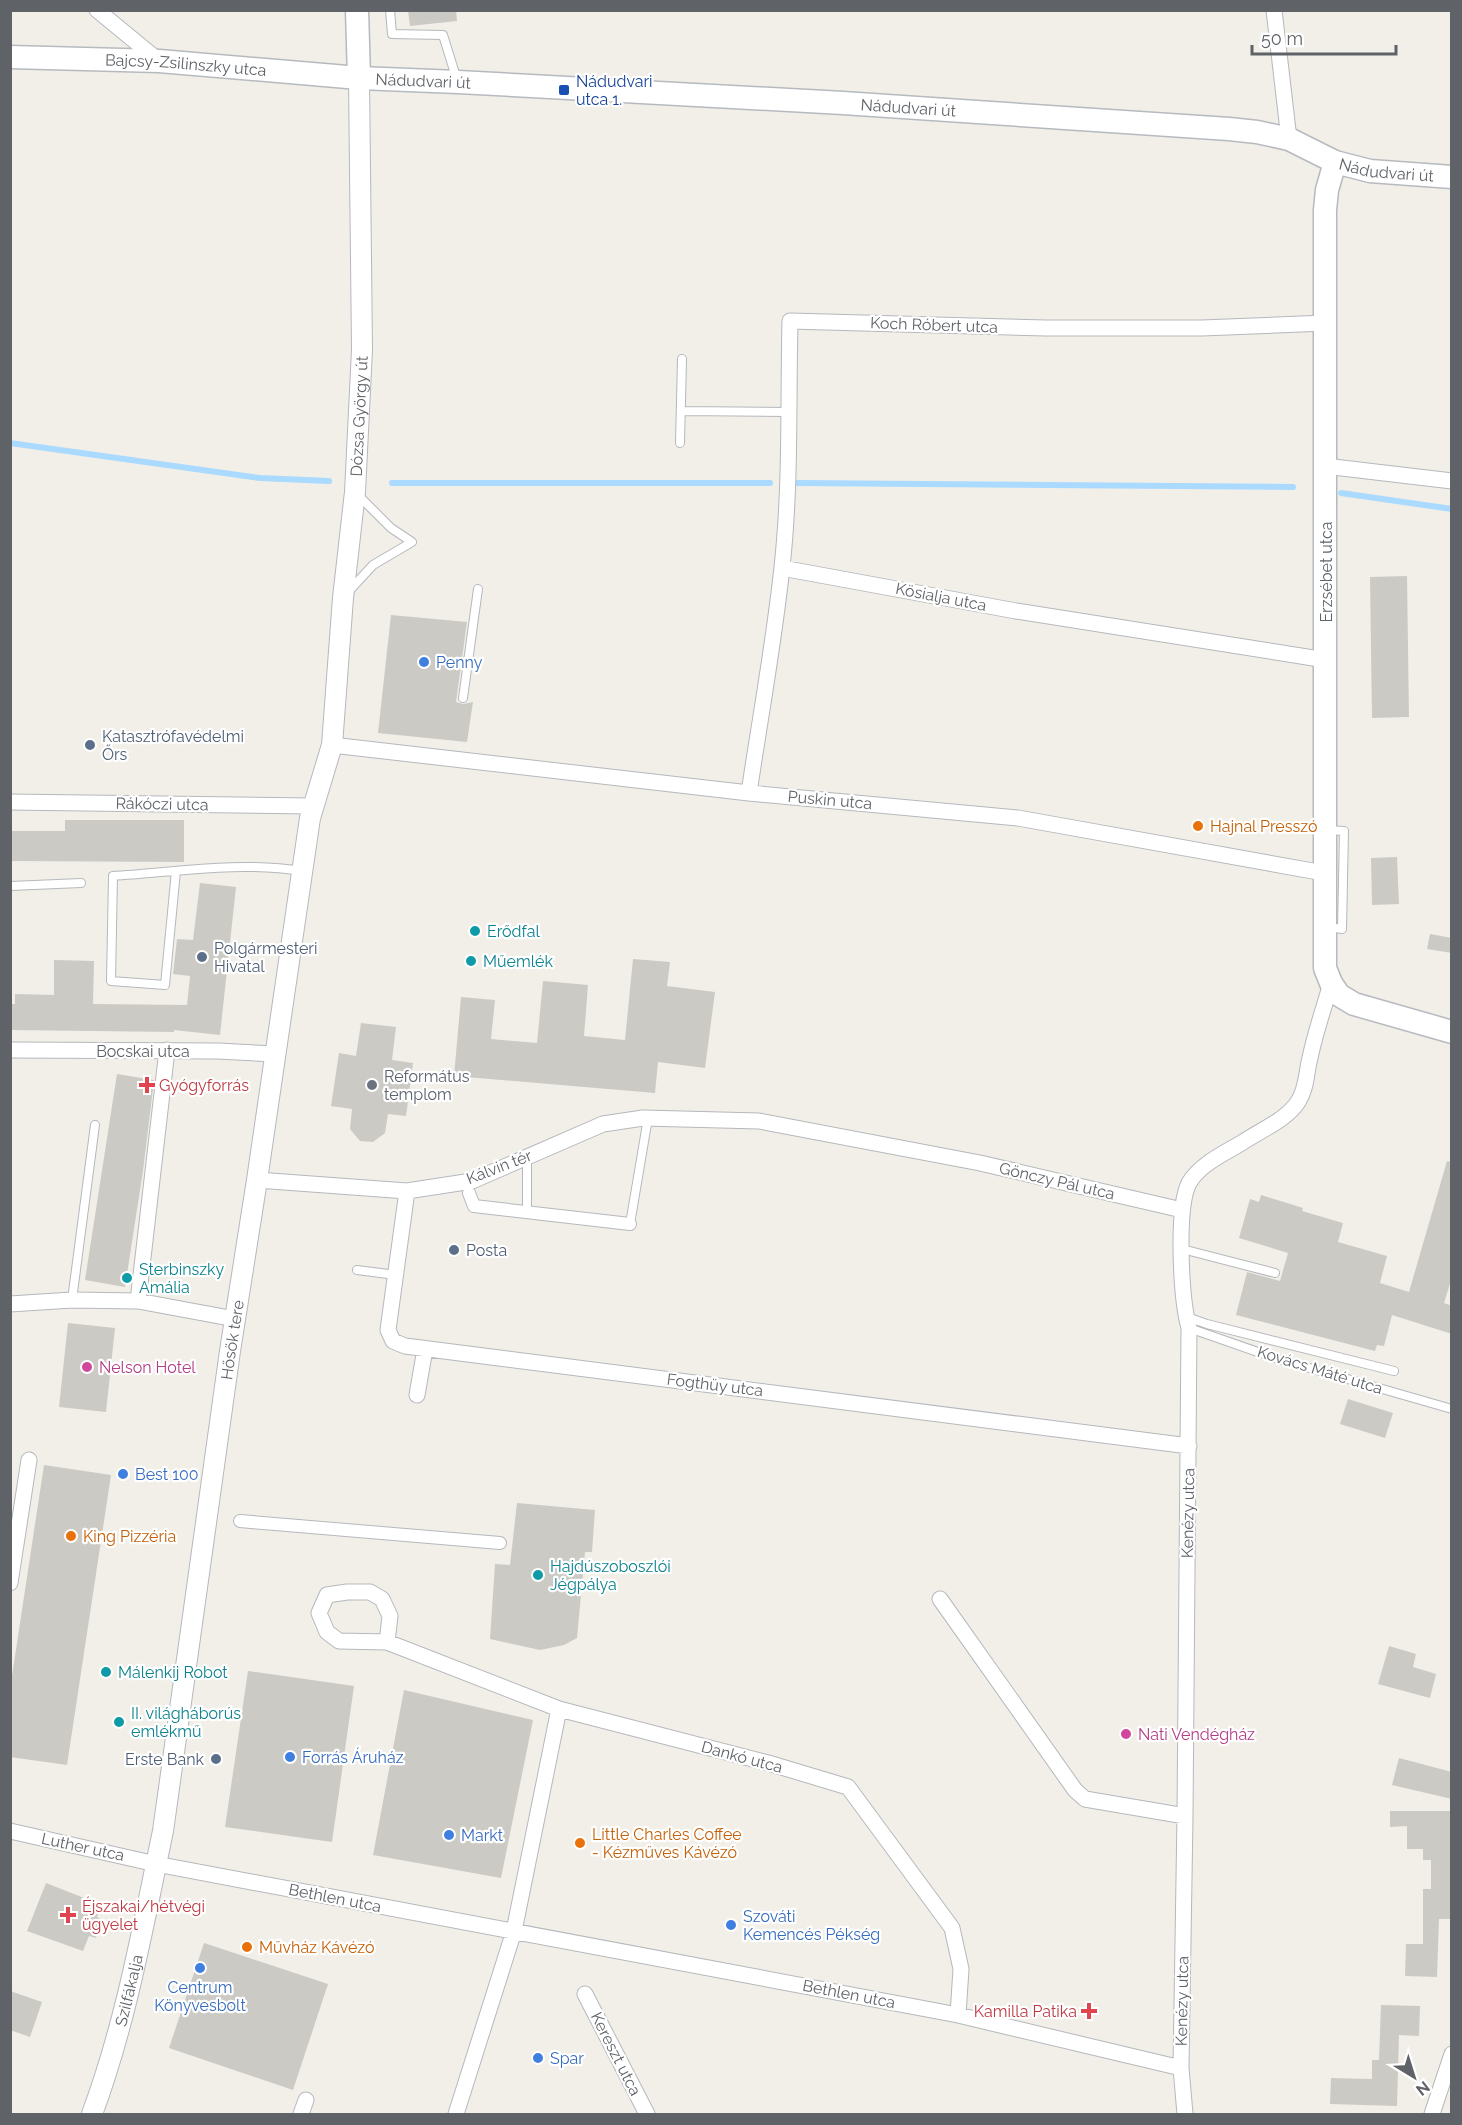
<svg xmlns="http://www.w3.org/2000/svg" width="1462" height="2125" font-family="Raleway,sans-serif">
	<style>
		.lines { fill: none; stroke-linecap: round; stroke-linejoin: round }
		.stream { stroke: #aadaff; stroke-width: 6 }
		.building { fill: #cccac5 }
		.service-casing { stroke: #b5b8bc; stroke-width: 10 }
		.pedestrian-casing { stroke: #b5b8bc; stroke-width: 14 }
		.minor-casing { stroke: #b5b8bc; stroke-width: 17 }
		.tertiary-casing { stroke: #b5b8bc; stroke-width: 22 }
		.secondary-casing { stroke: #b6babf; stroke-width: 25 }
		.service { stroke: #fff; stroke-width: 8 }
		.pedestrian { stroke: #fff; stroke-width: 12 }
		.minor { stroke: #fff; stroke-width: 15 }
		.tertiary { stroke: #fff; stroke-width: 20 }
		.secondary { stroke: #fff; stroke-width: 22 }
		.transit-dot { fill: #1a4fb4; stroke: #fff; stroke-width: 2 }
		.shop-dot { fill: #3f7fe0; stroke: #fff; stroke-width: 2 }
		.service-dot { fill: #5c6f8a; stroke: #fff; stroke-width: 2 }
		.food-dot { fill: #e8710a; stroke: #fff; stroke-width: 2 }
		.culture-dot { fill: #0f9aa8; stroke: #fff; stroke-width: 2 }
		.health-dot { fill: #e0444e; stroke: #fff; stroke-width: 2 }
		.worship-dot { fill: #6b7280; stroke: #fff; stroke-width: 2 }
		.hotel-dot { fill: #d1479c; stroke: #fff; stroke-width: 2 }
		.labels { text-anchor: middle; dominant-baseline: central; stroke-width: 4.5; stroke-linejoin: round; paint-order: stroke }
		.street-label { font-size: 16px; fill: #5f6368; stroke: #fff }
		.transit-label { font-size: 16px; fill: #164399; stroke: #fff; text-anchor: start }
		.shop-label { font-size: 16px; fill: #366cbe; stroke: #fff; text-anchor: start }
		.service-label { font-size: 16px; fill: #4e5e75; stroke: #fff; text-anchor: start }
		.food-label { font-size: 16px; fill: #c56008; stroke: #fff; text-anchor: start }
		.culture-label { font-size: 16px; fill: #0d838f; stroke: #fff; text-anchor: start }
		.worship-label { font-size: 16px; fill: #5b616d; stroke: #fff; text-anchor: start }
		.health-label { font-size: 16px; fill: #be3a42; stroke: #fff; text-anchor: start }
		.hotel-label { font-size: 16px; fill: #b23c85; stroke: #fff; text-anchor: start }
	</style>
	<rect width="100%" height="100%" fill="#f1efe8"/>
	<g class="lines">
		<!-- stream -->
		<path class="stream" d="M 10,443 L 260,478 L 329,481
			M 392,483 L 770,483
			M 797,483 L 1293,487
			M 1341,493 L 1452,509"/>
	</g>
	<!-- building -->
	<path class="building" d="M 408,10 L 456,10 L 457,21 L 410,26 Z
		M 1407,576 L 1409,717 L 1372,718 L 1370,577 Z
		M 391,615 L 467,622 L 456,702 L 463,704 L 473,702 L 467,742 L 378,733 Z
		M 65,820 L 184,820 L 184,862 L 10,861 L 10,831 L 65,831 Z
		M 1397,857 L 1399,904 L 1372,905 L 1371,858 Z
		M 200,883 L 236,887 L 220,1035 L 174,1030 L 174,1032 L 10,1030 L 10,1004 L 15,1004 L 15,994 L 54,995 L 54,960 L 94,961 L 93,1004 L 187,1005 L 190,976 L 173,974 L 177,939 L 193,940 Z
		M 1430,934 L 1452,938 L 1452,953 L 1427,949 Z
		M 633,959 L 670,962 L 667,986 L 715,992 L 705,1068 L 658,1062 L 655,1093 L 454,1076 L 461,997 L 495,1000 L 491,1039 L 537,1043 L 543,981 L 588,985 L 584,1036 L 625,1040 Z
		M 361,1023 L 396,1027 L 392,1060 L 413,1063 L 406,1116 L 388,1114 L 385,1133 L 373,1142 L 360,1141 L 350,1129 L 352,1109 L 331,1106 L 339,1053 L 356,1056 Z
		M 117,1074 L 154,1080 L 143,1171 L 125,1287 L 85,1280 Z
		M 1447,1161 L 1452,1162 L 1452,1277 L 1444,1303 L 1452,1306 L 1452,1334 L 1392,1315 L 1384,1346 L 1377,1345 L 1375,1351 L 1236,1315 L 1247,1272 L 1280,1281 L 1288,1253 L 1239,1238 L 1250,1199 L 1259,1202 L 1261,1195 L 1303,1208 L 1302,1211 L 1343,1223 L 1338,1242 L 1387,1256 L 1380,1283 L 1409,1292 Z
		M 68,1323 L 115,1328 L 106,1412 L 59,1407 Z
		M 1348,1399 L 1393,1413 L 1385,1438 L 1340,1424 Z
		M 44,1465 L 111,1475 L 67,1765 L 10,1757 L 10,1689 Z
		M 517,1503 L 595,1510 L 592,1552 L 585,1552 L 577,1638 L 564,1645 L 540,1650 L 490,1639 L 495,1564 L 510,1565 Z
		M 1389,1646 L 1416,1654 L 1413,1667 L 1436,1674 L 1430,1698 L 1378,1684 Z
		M 248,1671 L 354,1686 L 332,1842 L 225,1827 Z
		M 404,1690 L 533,1720 L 501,1878 L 373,1855 Z
		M 1399,1758 L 1452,1772 L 1452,1799 L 1392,1785 Z
		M 1390,1811 L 1452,1811 L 1452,1919 L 1439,1919 L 1437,1977 L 1405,1976 L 1406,1944 L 1423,1944 L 1423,1889 L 1431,1889 L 1431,1860 L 1423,1860 L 1423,1849 L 1407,1849 L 1407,1826 L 1390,1827 Z
		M 46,1883 L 102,1905 L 97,1917 L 103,1920 L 96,1938 L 89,1936 L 83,1951 L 27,1931 Z
		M 204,1943 L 328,1984 L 293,2090 L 169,2048 Z
		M 10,1991 L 42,2002 L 30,2037 L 10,2030 Z
		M 1381,2005 L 1420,2006 L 1419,2036 L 1399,2035 L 1397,2106 L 1330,2104 L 1331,2078 L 1372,2079 L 1372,2060 L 1379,2060 Z"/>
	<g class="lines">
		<!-- service casing -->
		<g class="service-casing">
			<path id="service" d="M 390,10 L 392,34 L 443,35 L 457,80
				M 682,411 L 787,412
				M 680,443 L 682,359
				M 348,592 L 373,565 L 412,542 L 391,528 L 358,495
				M 463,698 L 478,589
				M 1327,830 L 1344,831 L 1342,929 L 1328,927
				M 176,871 L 165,985 L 111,981 L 113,876 C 176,872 240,861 302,871
				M 10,886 L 81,883
				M 527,1212 L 527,1157
				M 630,1224 L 648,1118
				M 1182,1249 L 1275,1273
				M 357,1270 L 396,1275
				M 72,1300 L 95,1125
				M 1187,1317 L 1207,1324 L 1394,1371
				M 1189,1328 L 1278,1359 L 1452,1409"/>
		</g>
		<!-- pedestrian casing -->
		<g class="pedestrian-casing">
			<path id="pedestrian" d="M 469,1193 L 474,1206 L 630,1224
				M 240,1521 L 500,1543"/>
		</g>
		<!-- minor casing -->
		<g class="minor-casing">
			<path id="minor" d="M 97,10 L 159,61
				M 1274,10 L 1289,139
				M 1325,466 L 1452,481
				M 782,568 L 1016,611 L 1326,660
				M 332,745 L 749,793 L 1018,818 L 1324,873
				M 749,793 C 760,718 774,643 782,567 C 791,485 788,403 790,321 L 1046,328 L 1202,328 L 1326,323
				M 10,802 L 313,806
				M 10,1050 L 218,1051 L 274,1054
				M 257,1180 L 407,1191 L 472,1181 L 603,1124 L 643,1118 L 759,1121 L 980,1163 L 1182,1210
				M 407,1191 L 388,1330 L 393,1341 L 405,1346 L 1189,1446
				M 138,1301 L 167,1050
				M 10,1304 L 72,1300 L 138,1301 L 235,1319
				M 417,1395 L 425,1349
				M 10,1583 L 29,1460
				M 940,1599 L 1075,1790 L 1085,1799 L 1185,1816
				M 387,1642 L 339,1641 L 327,1632 L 319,1613 L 327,1595 L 347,1592 L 370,1592 L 382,1599 L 390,1616 L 387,1642 L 559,1709 L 768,1763 L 848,1787 L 952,1928 L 961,1969 L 958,2015
				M 10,1831 L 156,1864 L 958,2015 L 1181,2068
				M 585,1994 L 647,2114
				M 301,2114 L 306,2100
				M 456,2114 L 514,1931 L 559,1709
				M 1185,2114 L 1181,2068 L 1185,1816 L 1189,1328 C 1181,1299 1176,1209 1189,1183 C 1200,1164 1225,1153 1243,1142 C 1261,1130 1286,1120 1298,1102 C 1307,1088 1306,1073 1310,1058 C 1315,1033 1324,1008 1331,983
				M 1432,2114 L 1452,2054"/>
		</g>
		<!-- tertiary casing -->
		<g class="tertiary-casing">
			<g id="tertiary">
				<path id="s1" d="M 92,2114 C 126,2023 143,1926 163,1831 L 230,1351 L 257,1180 L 310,818 L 332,745 L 343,598 L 355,492 L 362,350 L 359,78"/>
			</g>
		</g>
		<!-- secondary casing -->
		<g class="secondary-casing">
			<g id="secondary">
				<path d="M 357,10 L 359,78"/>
				<path id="s2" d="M 10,57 L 159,61 L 359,78 L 458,82 L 843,103 L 1229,129 L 1257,132 L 1289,139 L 1335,162 L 1370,171 L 1452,177"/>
				<path d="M 1335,162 L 1327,190 L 1325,210 L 1325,968 L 1331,983 L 1339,995 L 1354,1004 L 1452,1032"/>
			</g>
		</g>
		<!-- service -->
		<use href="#service" class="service"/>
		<!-- pedestrian -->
		<use href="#pedestrian" class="pedestrian"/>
		<!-- minor -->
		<use href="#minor" class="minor"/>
		<!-- tertiary -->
		<use href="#tertiary" class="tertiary"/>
		<!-- secondary -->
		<use href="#secondary" class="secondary"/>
	</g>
	<!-- markers -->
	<rect class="transit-dot" x="558" y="84" width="12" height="12" rx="3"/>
	<g class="shop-dot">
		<circle cx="424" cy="662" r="6"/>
		<circle cx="123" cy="1474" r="6"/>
		<circle cx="290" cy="1757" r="6"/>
		<circle cx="449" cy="1835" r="6"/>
		<circle cx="731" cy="1925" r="6"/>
		<circle cx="200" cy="1968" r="6"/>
		<circle cx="538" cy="2058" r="6"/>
	</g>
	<g class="service-dot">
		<circle cx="90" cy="745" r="6"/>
		<circle cx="202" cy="957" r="6"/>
		<circle cx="454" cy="1250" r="6"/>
		<circle cx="216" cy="1759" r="6"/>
	</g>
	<g class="food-dot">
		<circle cx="1198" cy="826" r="6"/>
		<circle cx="71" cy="1536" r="6"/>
		<circle cx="580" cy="1843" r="6"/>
		<circle cx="247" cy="1947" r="6"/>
	</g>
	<g class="culture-dot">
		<circle cx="475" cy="931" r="6"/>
		<circle cx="471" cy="961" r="6"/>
		<circle cx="127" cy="1278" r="6"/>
		<circle cx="538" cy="1575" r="6"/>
		<circle cx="106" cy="1672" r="6"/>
		<circle cx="119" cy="1722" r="6"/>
	</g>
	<g class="health-dot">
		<path d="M144 1076h6v6h6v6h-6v6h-6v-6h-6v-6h6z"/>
		<path d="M65 1906h6v6h6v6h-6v6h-6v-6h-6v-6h6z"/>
		<path d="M1086 2002h6v6h6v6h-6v6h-6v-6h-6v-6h6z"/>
	</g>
	<circle class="worship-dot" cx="372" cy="1085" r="6"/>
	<g class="hotel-dot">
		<circle cx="87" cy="1367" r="6"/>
		<circle cx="1126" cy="1734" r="6"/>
	</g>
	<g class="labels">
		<!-- street labels -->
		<g class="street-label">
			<text stroke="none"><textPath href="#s2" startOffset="176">Bajcsy-Zsilinszky utca</textPath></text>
			<text stroke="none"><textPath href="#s2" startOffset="414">Nádudvari út</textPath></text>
			<text stroke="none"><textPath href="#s2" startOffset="900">Nádudvari út</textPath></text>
			<text stroke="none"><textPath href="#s2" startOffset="1386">Nádudvari út</textPath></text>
			<text transform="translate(934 325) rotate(2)">Koch Róbert utca</text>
			<text stroke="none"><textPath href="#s1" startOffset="1722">Dózsa György út</textPath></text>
			<text transform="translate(1326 572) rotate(-90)">Erzsébet utca</text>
			<text transform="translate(941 597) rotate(11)">Kösialja utca</text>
			<text transform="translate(830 800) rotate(5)">Puskin utca</text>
			<text transform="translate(162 804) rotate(1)">Rákóczi utca</text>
			<text x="143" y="1051">Bocskai utca</text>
			<text transform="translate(499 1167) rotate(-21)">Kálvin tér</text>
			<text transform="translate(1057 1181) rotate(13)">Gönczy Pál utca</text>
			<text stroke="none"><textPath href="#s1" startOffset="788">Hősök tere</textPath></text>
			<text transform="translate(1320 1370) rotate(17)">Kovács Máté utca</text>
			<text transform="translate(715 1385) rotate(7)">Fogthüy utca</text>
			<text transform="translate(1188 1513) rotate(-89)">Kenézy utca</text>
			<text transform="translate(742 1757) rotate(15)">Dankó utca</text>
			<text transform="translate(83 1847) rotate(12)">Luther utca</text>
			<text transform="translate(335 1898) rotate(11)">Bethlen utca</text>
			<text stroke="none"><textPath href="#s1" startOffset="129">Szilfákalja</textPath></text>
			<text transform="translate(849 1994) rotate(11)">Bethlen utca</text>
			<text transform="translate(1182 2001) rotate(-89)">Kenézy utca</text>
			<text transform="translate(616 2054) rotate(63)">Kereszt utca</text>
		</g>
		<!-- transit labels -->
		<g class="transit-label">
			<text x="576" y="81">Nádudvari<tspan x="576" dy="18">utca 1.</tspan></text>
		</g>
		<!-- shop labels -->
		<g class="shop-label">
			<text x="436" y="662">Penny</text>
			<text x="135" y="1474">Best 100</text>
			<text x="302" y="1757">Forrás Áruház</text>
			<text x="461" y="1835">Markt</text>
			<text x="743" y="1916">Szováti<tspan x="743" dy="18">Kemencés Pékség</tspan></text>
			<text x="200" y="1987" text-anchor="middle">Centrum<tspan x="200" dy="18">Könyvesbolt</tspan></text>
			<text x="550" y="2058">Spar</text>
		</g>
		<!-- service labels -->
		<g class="service-label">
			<text x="102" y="736">Katasztrófavédelmi<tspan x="102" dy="18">Őrs</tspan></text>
			<text x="214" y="948">Polgármesteri<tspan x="214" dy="18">Hivatal</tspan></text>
			<text x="466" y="1250">Posta</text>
			<text x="204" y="1759" text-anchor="end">Erste Bank</text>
		</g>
		<!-- food labels -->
		<g class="food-label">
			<text x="1210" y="826">Hajnal Presszó</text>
			<text x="83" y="1536">King Pizzéria</text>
			<text x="592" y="1834">Little Charles Coffee<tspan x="592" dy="18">- Kézműves Kávézó</tspan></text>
			<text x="259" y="1947">Művház Kávézó</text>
		</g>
		<!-- culture labels -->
		<g class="culture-label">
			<text x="487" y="931">Erődfal</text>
			<text x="483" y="961">Műemlék</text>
			<text x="139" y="1269">Sterbinszky<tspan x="139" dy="18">Amália</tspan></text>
			<text x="550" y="1566">Hajdúszoboszlói<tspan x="550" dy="18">Jégpálya</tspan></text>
			<text x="118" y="1672">Málenkij Robot</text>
			<text x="131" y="1713">II. világháborús<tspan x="131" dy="18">emlékmű</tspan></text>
		</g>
		<!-- worship labels -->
		<g class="worship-label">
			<text x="384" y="1076">Református<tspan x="384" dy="18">templom</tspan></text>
		</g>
		<!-- health labels -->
		<g class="health-label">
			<text x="159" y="1085">Gyógyforrás</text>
			<text x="82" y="1906">Éjszakai/hétvégi<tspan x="82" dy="18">ügyelet</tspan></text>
			<text x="1077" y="2011" text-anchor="end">Kamilla Patika</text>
		</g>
		<!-- hotel labels -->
		<g class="hotel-label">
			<text x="99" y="1367">Nelson Hotel</text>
			<text x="1138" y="1734">Nati Vendégház</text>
		</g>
	</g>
	<!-- border -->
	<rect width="1462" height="2125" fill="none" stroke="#5f6368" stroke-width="24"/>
	<!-- north arrow -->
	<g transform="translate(1414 2077) rotate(142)" stroke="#ffffff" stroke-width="4.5" paint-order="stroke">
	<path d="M0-4.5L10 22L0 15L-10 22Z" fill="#5f6368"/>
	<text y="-9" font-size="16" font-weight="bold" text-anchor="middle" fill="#5f6368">N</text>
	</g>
	<!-- scale -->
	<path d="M1252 45v9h144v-9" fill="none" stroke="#5f6368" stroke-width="3"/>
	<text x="1261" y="45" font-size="18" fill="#5f6368" stroke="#ffffff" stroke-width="4.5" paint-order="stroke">50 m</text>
</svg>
